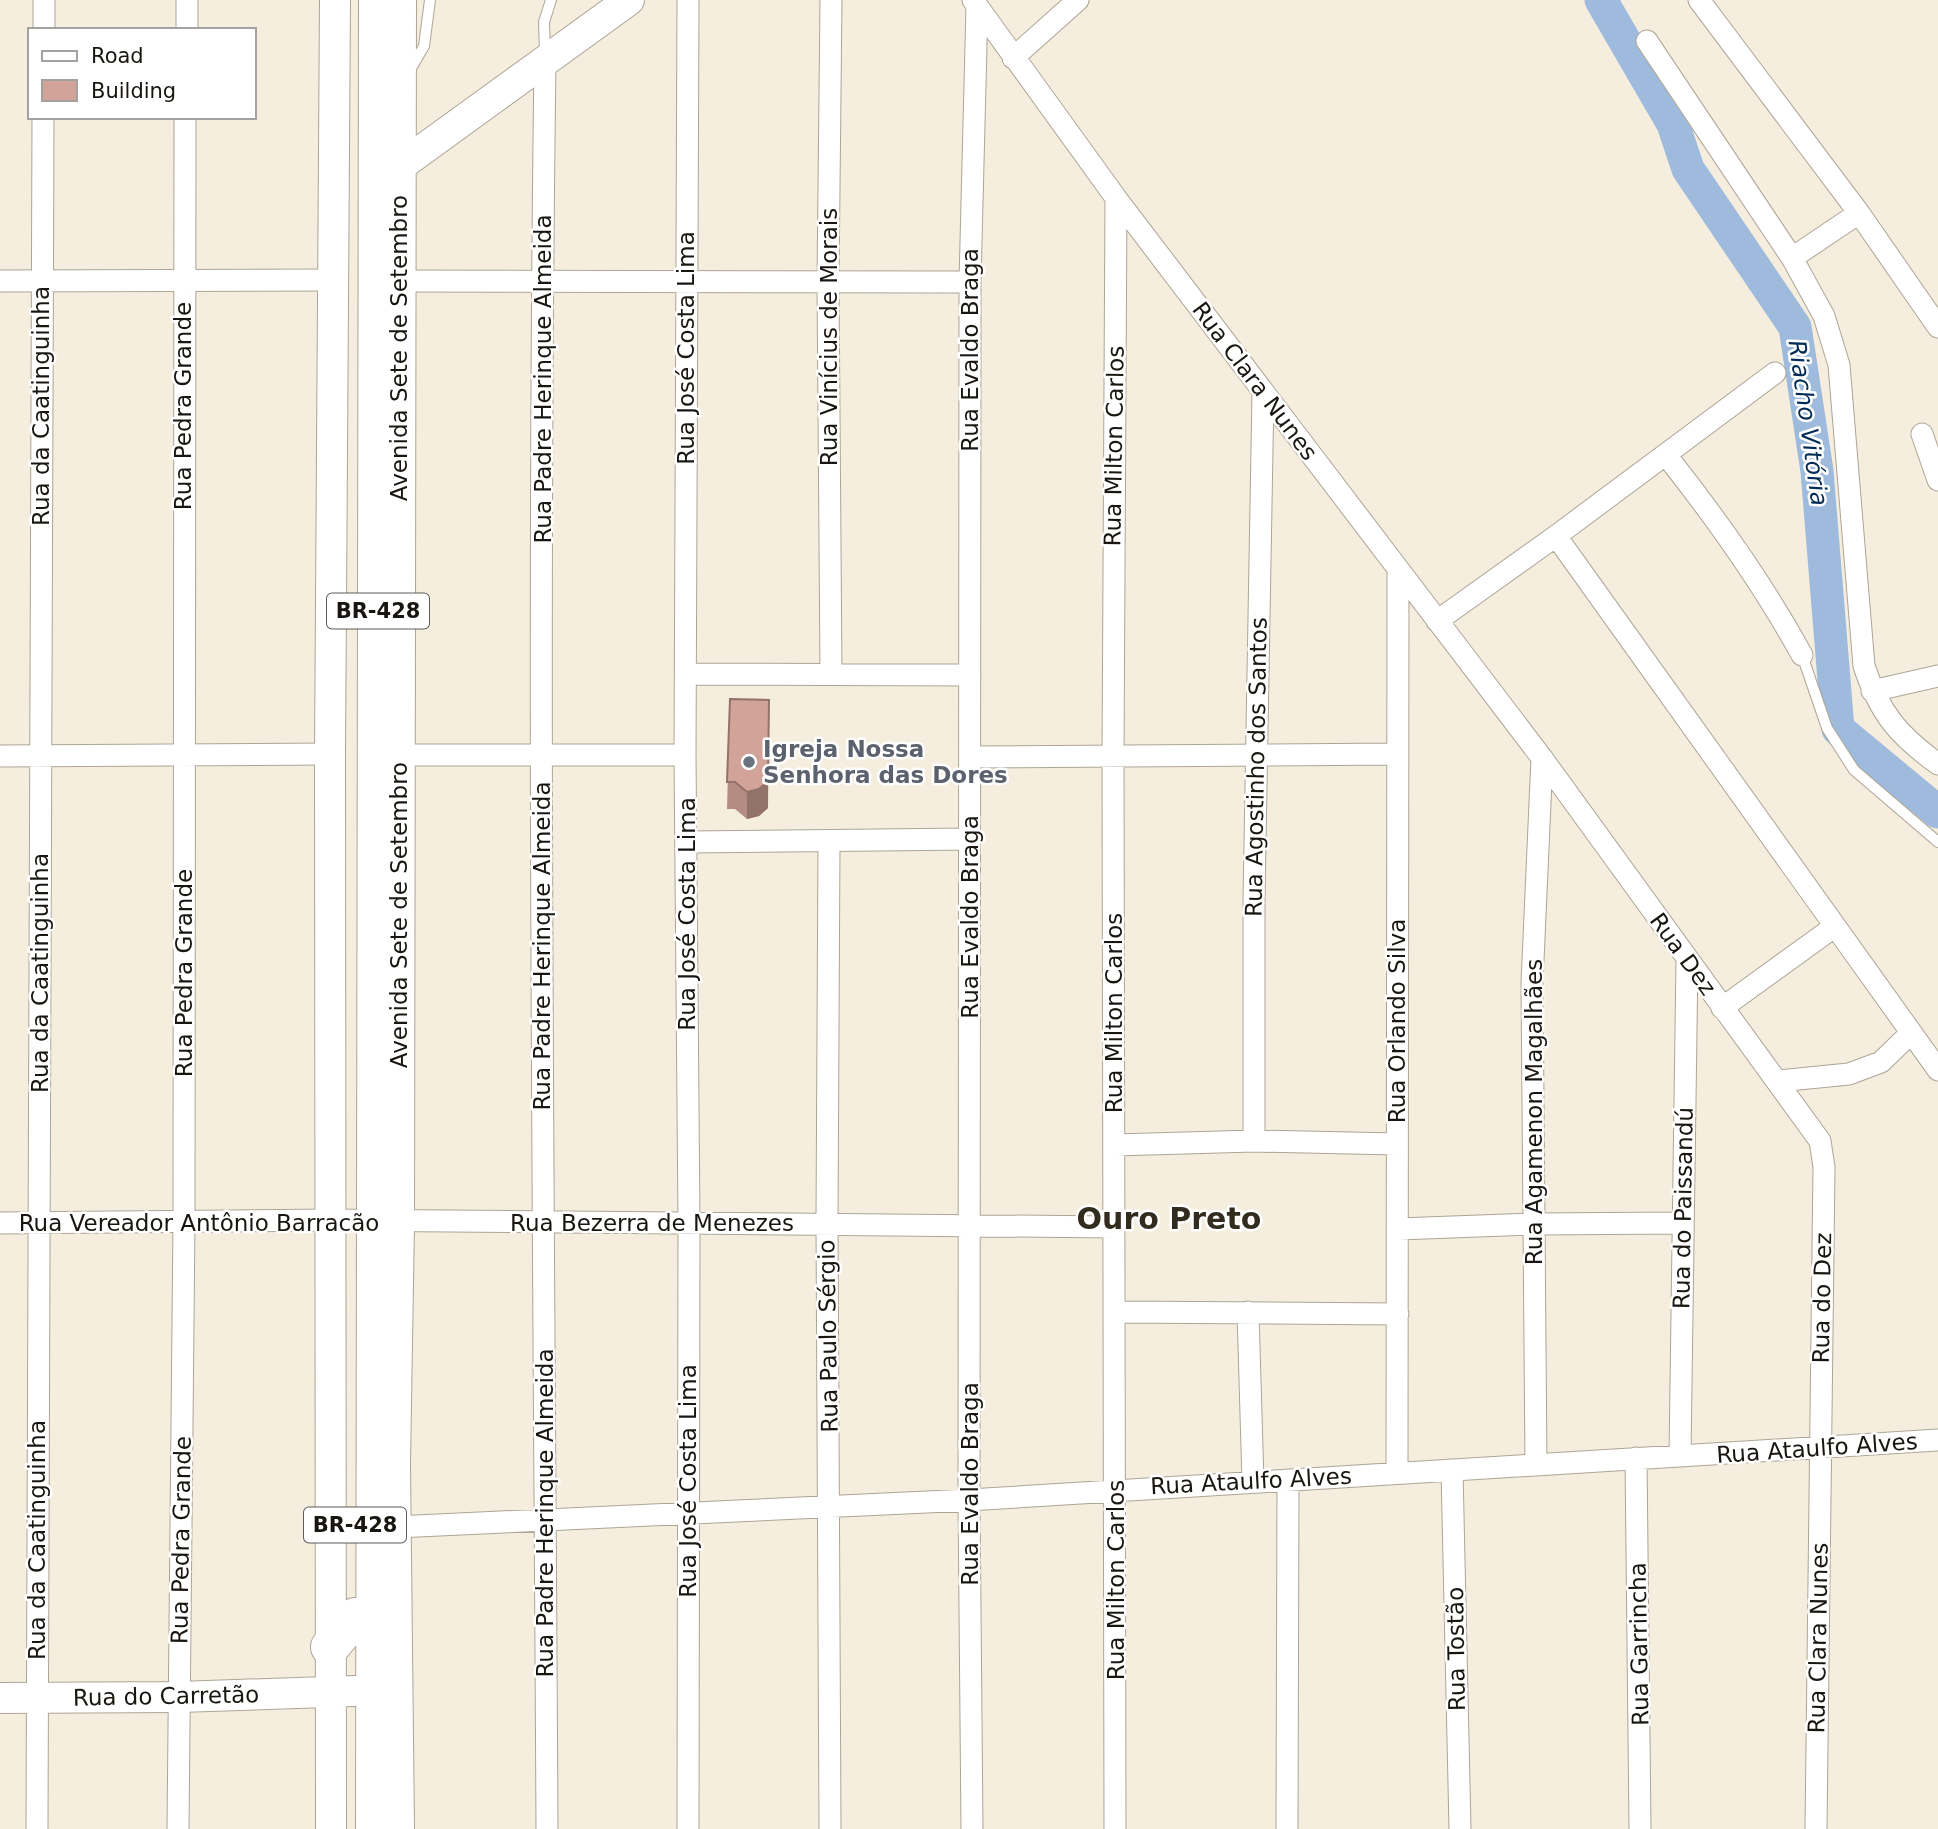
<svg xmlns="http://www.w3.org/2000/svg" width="1938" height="1829" font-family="'DejaVu Sans',sans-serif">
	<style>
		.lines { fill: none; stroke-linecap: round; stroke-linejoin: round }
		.river { stroke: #9ebbdd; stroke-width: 33 }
		.lane-casing { stroke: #ada596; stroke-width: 12 }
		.street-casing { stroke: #ada596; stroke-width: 23 }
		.secondary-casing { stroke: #ada596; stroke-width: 32 }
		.highway-casing { stroke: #ada596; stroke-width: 40 }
		.lane { stroke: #fff; stroke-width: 10 }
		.street { stroke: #fff; stroke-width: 21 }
		.secondary { stroke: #fff; stroke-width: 30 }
		.highway { stroke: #fff; stroke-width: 38 }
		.wall { fill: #b58c83 }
		.shaded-wall { fill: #93726a }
		.building { fill: #d2a398; stroke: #93726a; stroke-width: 2 }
		.worship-dot { fill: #6b7280; stroke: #fff; stroke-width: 2.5 }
		.labels { text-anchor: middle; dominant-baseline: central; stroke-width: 5; stroke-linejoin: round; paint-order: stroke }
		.shield { fill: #fff; stroke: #5e5c58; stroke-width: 2 }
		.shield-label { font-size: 21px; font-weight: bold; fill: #191611 }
		.street-label { font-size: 23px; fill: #191611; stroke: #fff }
		.worship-label { font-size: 23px; font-weight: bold; fill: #5b616d; stroke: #fff; text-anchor: start }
		.water-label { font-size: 24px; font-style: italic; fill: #002b55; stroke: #fff }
		.district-label { font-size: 30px; font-weight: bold; fill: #322c1f; stroke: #fff }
	</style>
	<rect width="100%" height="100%" fill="#f5eddd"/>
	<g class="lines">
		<!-- river -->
		<path class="river" d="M 1601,0 L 1673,124 L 1688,169 L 1795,327 L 1817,471 L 1838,729 L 1938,812"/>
		<!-- lane casing -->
		<g class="lane-casing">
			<path id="lane" d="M 545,55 L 544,22 L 551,0
				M 410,70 L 424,46 L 430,0
				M 1802,655 L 1827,728 L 1854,770 L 1938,842"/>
		</g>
		<!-- street casing -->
		<g class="street-casing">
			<path id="street" d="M 831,0 L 828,283 L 831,674
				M 973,0 L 1116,198 L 1542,758 L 1820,1141 L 1824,1167 L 1816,1829
				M 1699,0 L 1859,213 L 1938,327
				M 44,30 L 44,0
				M 187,30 L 187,0
				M 1647,41 L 1792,258 L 1824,316 L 1839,365 L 1864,666 C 1880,714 1898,735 1938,764
				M 1013,58 L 1078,0
				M 545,62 C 537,651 544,1240 547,1829
				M 1792,258 L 1859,213
				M 0,281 L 334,280
				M 399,281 L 970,282
				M 1922,434 L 1938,480
				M 1666,455 C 1716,518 1763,584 1802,655
				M 1556,536 L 1938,1070
				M 1437,621 L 1556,536 L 1775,373
				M 686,674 L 970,675
				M 1872,691 L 1938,676
				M 399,755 L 685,755
				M 0,756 L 330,754
				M 970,757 L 1397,754
				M 687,842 L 969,839
				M 829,842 L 827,1222 L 830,1829
				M 1722,1008 L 1834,927
				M 1778,1081 L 1849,1074 L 1881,1062 L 1911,1033
				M 1254,1141 L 1254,900 L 1263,392
				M 1115,1145 L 1254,1141 L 1397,1144
				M 0,1223 L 330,1220 L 1115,1227
				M 1398,1229 L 1534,1224 L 1682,1223
				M 1116,1312 L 1398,1314
				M 1248,1312 L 1253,1482
				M 1680,1456 L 1687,959
				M 1636,1458 L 1640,1829
				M 1536,1465 L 1532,983 L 1542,758
				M 1452,1470 L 1460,1829
				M 1397,1473 L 1398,570
				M 396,1527 L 969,1500 L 1938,1440
				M 37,1829 L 43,117
				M 178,1829 L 184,1222 L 185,117
				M 688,1829 L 689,1223 L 685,755 L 688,0
				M 972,1829 L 969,1500 L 970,282 L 977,6
				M 1115,1829 L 1113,757 L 1116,198
				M 1287,1829 L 1288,1480"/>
		</g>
		<!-- secondary casing -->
		<g class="secondary-casing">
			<path id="secondary" d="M 400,166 L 629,0
				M 0,1698 L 179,1697 L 355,1691
				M 331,1829 L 330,754 L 335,0
				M 399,1829 L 395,1464 L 399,1223 L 401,0"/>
		</g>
		<!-- highway casing -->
		<g class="highway-casing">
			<path id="highway" d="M 330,1647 L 355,1617
				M 375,1829 L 378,0"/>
		</g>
		<!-- lane -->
		<use href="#lane" class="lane"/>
		<!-- street -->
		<use href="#street" class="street"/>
		<!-- secondary -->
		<use href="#secondary" class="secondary"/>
		<!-- highway -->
		<use href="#highway" class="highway"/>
	</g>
	<!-- wall -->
	<path class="wall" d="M 730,699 L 768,808 L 759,816 L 747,819 L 735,809 L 727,809 Z"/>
	<!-- shaded-wall -->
	<path class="shaded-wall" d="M 769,700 L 768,808 L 759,816 L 747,819 L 747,792 Z"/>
	<!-- building -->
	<path class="building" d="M 730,699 L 769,700 L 768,781 L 759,789 L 747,792 L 735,782 L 727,782 Z"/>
	<!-- markers -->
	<circle class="worship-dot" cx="749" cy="762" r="7"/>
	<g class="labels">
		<!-- shield labels -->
		<g class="shield">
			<rect x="327" y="593.5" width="102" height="35" rx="5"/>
			<rect x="304" y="1507.5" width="102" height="35" rx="5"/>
		</g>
		<g class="shield-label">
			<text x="378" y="611">BR-428</text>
			<text x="355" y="1525">BR-428</text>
		</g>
		<!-- street labels -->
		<g class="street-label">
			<text transform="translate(829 337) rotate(-90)">Rua Vinícius de Morais</text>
			<text transform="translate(399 348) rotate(-90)">Avenida Sete de Setembro</text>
			<text transform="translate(686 348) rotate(-90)">Rua José Costa Lima</text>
			<text transform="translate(970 350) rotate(-90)">Rua Evaldo Braga</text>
			<text transform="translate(543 379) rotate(-90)">Rua Padre Herinque Almeida</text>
			<text transform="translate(1255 381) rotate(53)">Rua Clara Nunes</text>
			<text transform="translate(41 406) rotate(-90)">Rua da Caatinguinha</text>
			<text transform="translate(183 406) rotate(-90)">Rua Pedra Grande</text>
			<text transform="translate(1114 446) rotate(-89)">Rua Milton Carlos</text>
			<text transform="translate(1256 767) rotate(-89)">Rua Agostinho dos Santos</text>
			<text transform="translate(687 914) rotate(-90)">Rua José Costa Lima</text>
			<text transform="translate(399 915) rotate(-90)">Avenida Sete de Setembro</text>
			<text transform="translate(970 917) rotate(-90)">Rua Evaldo Braga</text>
			<text transform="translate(542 946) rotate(-90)">Rua Padre Herinque Almeida</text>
			<text transform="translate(1683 954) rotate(54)">Rua Dez</text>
			<text transform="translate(40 973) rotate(-90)">Rua da Caatinguinha</text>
			<text transform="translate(184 973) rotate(-90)">Rua Pedra Grande</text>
			<text transform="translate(1114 1013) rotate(-90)">Rua Milton Carlos</text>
			<text transform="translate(1397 1021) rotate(-90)">Rua Orlando Silva</text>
			<text transform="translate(1534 1112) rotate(-90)">Rua Agamenon Magalhães</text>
			<text transform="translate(1683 1208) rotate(-89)">Rua do Paissandú</text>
			<text x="199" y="1223">Rua Vereador Antônio Barracão</text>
			<text x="652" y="1223">Rua Bezerra de Menezes</text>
			<text transform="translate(1822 1298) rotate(-89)">Rua do Dez</text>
			<text transform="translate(828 1336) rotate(-91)">Rua Paulo Sérgio</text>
			<text transform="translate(1817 1448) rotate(-4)">Rua Ataulfo Alves</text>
			<text transform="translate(688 1481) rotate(-90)">Rua José Costa Lima</text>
			<text transform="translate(1251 1481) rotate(-3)">Rua Ataulfo Alves</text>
			<text transform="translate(970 1484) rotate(-90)">Rua Evaldo Braga</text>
			<text transform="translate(545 1513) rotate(-90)">Rua Padre Herinque Almeida</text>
			<text transform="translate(37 1540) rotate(-90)">Rua da Caatinguinha</text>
			<text transform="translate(181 1540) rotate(-89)">Rua Pedra Grande</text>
			<text transform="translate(1116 1580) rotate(-90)">Rua Milton Carlos</text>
			<text transform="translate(1818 1638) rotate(-89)">Rua Clara Nunes</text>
			<text transform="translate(1639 1644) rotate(-91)">Rua Garrincha</text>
			<text transform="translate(1456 1649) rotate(-91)">Rua Tostão</text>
			<text transform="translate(166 1696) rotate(-1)">Rua do Carretão</text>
		</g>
		<!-- worship labels -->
		<g class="worship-label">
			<text x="763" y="749">Igreja Nossa<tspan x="763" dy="26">Senhora das Dores</tspan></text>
		</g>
		<!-- water labels -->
		<g class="water-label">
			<text transform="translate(1808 423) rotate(82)">Riacho Vitória</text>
		</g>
		<!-- district labels -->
		<g class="district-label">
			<text x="1169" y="1218">Ouro Preto</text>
		</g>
	</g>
	<!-- legend -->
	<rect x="28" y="28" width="228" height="91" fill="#ffffff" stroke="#a3a2a0" stroke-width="2"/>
	<rect x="42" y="51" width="35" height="10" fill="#ffffff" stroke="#a3a2a0" stroke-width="2"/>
	<text x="91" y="63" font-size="21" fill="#191611">Road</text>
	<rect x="42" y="80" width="35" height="21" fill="#d2a398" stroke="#a3a2a0" stroke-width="2"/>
	<text x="91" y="98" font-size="21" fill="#191611">Building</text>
</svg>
